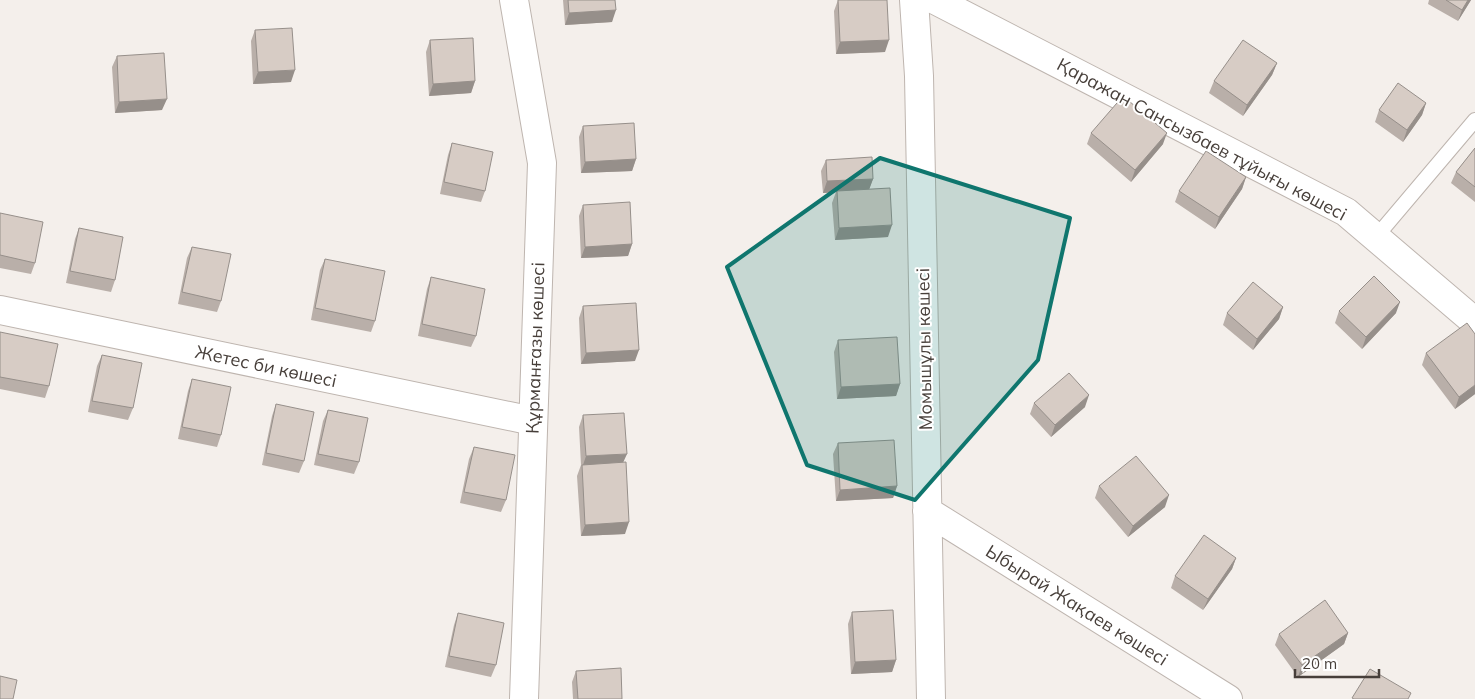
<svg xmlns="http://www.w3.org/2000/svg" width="1475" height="699" font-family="Mulish,sans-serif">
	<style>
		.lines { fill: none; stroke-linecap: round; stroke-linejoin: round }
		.service-casing { stroke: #beb5af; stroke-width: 16 }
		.minor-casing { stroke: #beb5af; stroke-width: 30 }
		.service { stroke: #fff; stroke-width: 14 }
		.minor { stroke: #fff; stroke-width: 28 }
		.wall { fill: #b9afa9 }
		.shaded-wall { fill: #968f8a }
		.building { fill: #d7ccc5; stroke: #968f8a }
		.marked { fill: #0f766e; fill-opacity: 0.2; stroke: #0f766e; stroke-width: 4; stroke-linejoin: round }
		.labels { text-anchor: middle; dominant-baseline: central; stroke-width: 4; stroke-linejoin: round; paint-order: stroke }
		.street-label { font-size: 18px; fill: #473f3a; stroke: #fff }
	</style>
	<rect width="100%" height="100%" fill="#f4efeb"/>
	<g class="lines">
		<!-- service casing -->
		<g class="service-casing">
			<path id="service" d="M 1376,237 L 1475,120"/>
		</g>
		<!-- minor casing -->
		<g class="minor-casing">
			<path id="minor" d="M 514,0 L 542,163 L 524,699
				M 914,0 L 919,76 L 931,699
				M 935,0 L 1346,212 L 1475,322
				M 0,310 L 533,421
				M 927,511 L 1228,699"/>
		</g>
		<!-- service -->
		<use href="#service" class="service"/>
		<!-- minor -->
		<use href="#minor" class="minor"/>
	</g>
	<!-- wall -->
	<path class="wall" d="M 563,0 L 615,0 L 612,22 L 565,25 Z
		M 838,0 L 887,0 L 885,52 L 836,54 L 834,11 Z
		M 1429,0 L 1471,0 L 1458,21 L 1428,4 Z
		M 255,30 L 291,82 L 253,84 L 251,41 Z
		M 430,40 L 475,81 L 471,93 L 429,96 L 426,52 Z
		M 117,56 L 162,110 L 115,113 L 112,67 Z
		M 1277,63 L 1272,75 L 1243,116 L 1209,93 L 1214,81 Z
		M 1426,103 L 1422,115 L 1403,142 L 1375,122 L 1379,110 Z
		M 583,126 L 636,159 L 632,171 L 581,173 L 579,137 Z
		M 1091,133 L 1163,144 L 1131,182 L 1087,144 Z
		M 452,143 L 485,191 L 481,202 L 440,194 L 448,155 Z
		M 1475,148 L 1475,202 L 1451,183 L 1456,172 Z
		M 826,160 L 873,179 L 869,189 L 888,237 L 835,240 L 832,203 L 836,192 L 823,193 L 821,171 Z
		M 1246,177 L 1242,189 L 1215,229 L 1175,202 L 1179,191 Z
		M 583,205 L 632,244 L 628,256 L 581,258 L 579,216 Z
		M 0,213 L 35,263 L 31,274 L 0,268 Z
		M 79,228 L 115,280 L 111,292 L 66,283 L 75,239 Z
		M 192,247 L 221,301 L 217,312 L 178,304 L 187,258 Z
		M 325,259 L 375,321 L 371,332 L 311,320 L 320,270 Z
		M 431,277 L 476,336 L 471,347 L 418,336 L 427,289 Z
		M 583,306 L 635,361 L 581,364 L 579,318 Z
		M 1283,307 L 1279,319 L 1253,350 L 1223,325 L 1227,313 Z
		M 1339,311 L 1396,313 L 1362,349 L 1335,323 Z
		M 0,332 L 49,386 L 45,398 L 0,389 Z
		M 838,340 L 900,384 L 896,396 L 837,399 L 834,352 Z
		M 1426,353 L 1475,394 L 1455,409 L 1422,365 Z
		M 102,355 L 133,408 L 128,420 L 88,412 L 97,366 Z
		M 192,379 L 221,435 L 217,447 L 178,439 L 188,391 Z
		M 1034,403 L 1085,407 L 1051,437 L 1030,414 Z
		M 276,404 L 304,461 L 299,473 L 262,465 L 272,416 Z
		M 328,410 L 359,462 L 354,474 L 314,465 L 323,421 Z
		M 583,415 L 623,463 L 625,534 L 581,536 L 577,476 L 581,465 L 579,427 Z
		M 838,443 L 897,486 L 893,498 L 836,501 L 833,454 Z
		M 474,447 L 506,500 L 501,512 L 460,503 L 469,459 Z
		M 1099,486 L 1165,507 L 1128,537 L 1095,498 Z
		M 1236,558 L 1232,569 L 1203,610 L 1171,588 L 1175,576 Z
		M 852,612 L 896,660 L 892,672 L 851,674 L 848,624 Z
		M 458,613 L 496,665 L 491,677 L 445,667 L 454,625 Z
		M 1348,633 L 1344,644 L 1298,677 L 1275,645 L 1279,634 Z
		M 576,671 L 622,699 L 573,699 L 572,682 Z"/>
	<!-- shaded-wall -->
	<path class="shaded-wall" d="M 1468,0 L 1471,0 L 1458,21 L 1462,10 Z
		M 616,10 L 612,22 L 565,25 L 569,13 Z
		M 889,40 L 885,52 L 836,54 L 840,42 Z
		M 1277,63 L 1272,75 L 1243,116 L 1247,105 Z
		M 295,70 L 291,82 L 253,84 L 258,72 Z
		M 475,81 L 471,93 L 429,96 L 433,84 Z
		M 167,99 L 162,110 L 115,113 L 119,102 Z
		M 1426,103 L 1422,115 L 1403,142 L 1407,130 Z
		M 1167,133 L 1163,144 L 1131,182 L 1135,170 Z
		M 636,159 L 632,171 L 581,173 L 585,162 Z
		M 1246,177 L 1242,189 L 1215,229 L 1219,217 Z
		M 873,179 L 869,190 L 823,193 L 827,181 Z
		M 892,225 L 888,237 L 835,240 L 839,228 Z
		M 632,244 L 628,256 L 581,258 L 585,247 Z
		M 1400,302 L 1396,313 L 1362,349 L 1366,337 Z
		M 1283,307 L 1279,319 L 1253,350 L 1257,339 Z
		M 639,350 L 635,361 L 581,364 L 586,353 Z
		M 900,384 L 896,396 L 837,399 L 841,387 Z
		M 1475,385 L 1475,394 L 1455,409 L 1459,397 Z
		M 1089,395 L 1085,407 L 1051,437 L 1055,425 Z
		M 627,454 L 622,465 L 582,468 L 586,456 Z
		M 897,486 L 893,498 L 836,501 L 840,490 Z
		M 1169,495 L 1165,507 L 1128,537 L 1133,526 Z
		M 629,522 L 625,534 L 581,536 L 585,525 Z
		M 1236,558 L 1232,569 L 1203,610 L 1208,599 Z
		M 1348,633 L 1344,644 L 1298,677 L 1302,665 Z
		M 896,660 L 892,672 L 851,674 L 855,662 Z"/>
	<!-- building -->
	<path class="building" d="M 568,0 L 615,0 L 616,10 L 569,13 Z
		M 838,0 L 887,0 L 889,40 L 840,42 Z
		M 1446,0 L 1468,0 L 1462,10 Z
		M 292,28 L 295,70 L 258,72 L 255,30 Z
		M 473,38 L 475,81 L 433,84 L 430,40 Z
		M 1243,40 L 1277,63 L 1247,105 L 1214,81 Z
		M 164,53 L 167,99 L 119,102 L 117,56 Z
		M 1398,83 L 1426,103 L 1407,130 L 1379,110 Z
		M 1123,96 L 1167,133 L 1135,170 L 1091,133 Z
		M 634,123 L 636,159 L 585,162 L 583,126 Z
		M 452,143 L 493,152 L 485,191 L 444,182 Z
		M 1475,148 L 1475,187 L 1456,172 Z
		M 1206,151 L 1246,177 L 1219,217 L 1179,191 Z
		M 872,157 L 873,179 L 827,181 L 826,160 Z
		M 890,188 L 892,225 L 839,228 L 837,191 Z
		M 630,202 L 632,244 L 585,247 L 583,205 Z
		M 0,213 L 43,222 L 35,263 L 0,255 Z
		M 79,228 L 123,237 L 115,280 L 70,271 Z
		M 192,247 L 231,254 L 221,301 L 182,292 Z
		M 325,259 L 385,271 L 375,321 L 315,308 Z
		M 1374,276 L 1400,302 L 1366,337 L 1339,311 Z
		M 431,277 L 485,289 L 476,336 L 422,324 Z
		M 1253,282 L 1283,307 L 1257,339 L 1227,313 Z
		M 636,303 L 639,350 L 586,353 L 583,306 Z
		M 1467,323 L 1475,334 L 1475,385 L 1459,397 L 1426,353 Z
		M 0,332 L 58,344 L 49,386 L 0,377 Z
		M 897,337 L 900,384 L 841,387 L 838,340 Z
		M 102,355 L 142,363 L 133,408 L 92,401 Z
		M 1069,373 L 1089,395 L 1055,425 L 1034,403 Z
		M 192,379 L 231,387 L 221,435 L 182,427 Z
		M 276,404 L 314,412 L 304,461 L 266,453 Z
		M 328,410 L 368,418 L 359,462 L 318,454 Z
		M 624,413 L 627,454 L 586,456 L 583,415 Z
		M 894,440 L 897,486 L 840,490 L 838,443 Z
		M 474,447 L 515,455 L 506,500 L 464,492 Z
		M 1136,456 L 1169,495 L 1133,526 L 1099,486 Z
		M 626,462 L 629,522 L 585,525 L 582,465 Z
		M 1204,535 L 1236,558 L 1208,599 L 1175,576 Z
		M 1325,600 L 1348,633 L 1302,665 L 1279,634 Z
		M 893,610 L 896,660 L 855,662 L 852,612 Z
		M 458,613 L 504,623 L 496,665 L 449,656 Z
		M 621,668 L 622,699 L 578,699 L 576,671 Z
		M 1370,669 L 1411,693 L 1408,699 L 1354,699 L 1352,698 Z
		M 0,676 L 17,680 L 13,699 L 0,699 Z"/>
	<!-- marked area -->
	<path class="marked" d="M 880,158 L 1070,218 L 1038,360 L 915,500 L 807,465 L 727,267 Z"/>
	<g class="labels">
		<!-- street labels -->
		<g class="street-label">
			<text transform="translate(1202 139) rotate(28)">Қаражан Сансызбаев тұйығы көшесі</text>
			<text transform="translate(535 348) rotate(-88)">Құрманғазы көшесі</text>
			<text transform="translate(924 349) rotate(-91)">Момышұлы көшесі</text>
			<text transform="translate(266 366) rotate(12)">Жетес би көшесі</text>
			<text transform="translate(1077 605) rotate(32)">Ыбырай Жақаев көшесі</text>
		</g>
	</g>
	<!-- scale -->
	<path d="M1295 669v8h84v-8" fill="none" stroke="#473f3a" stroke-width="2.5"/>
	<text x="1302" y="669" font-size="15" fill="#473f3a" stroke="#ffffff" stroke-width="4" paint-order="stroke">20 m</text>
</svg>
